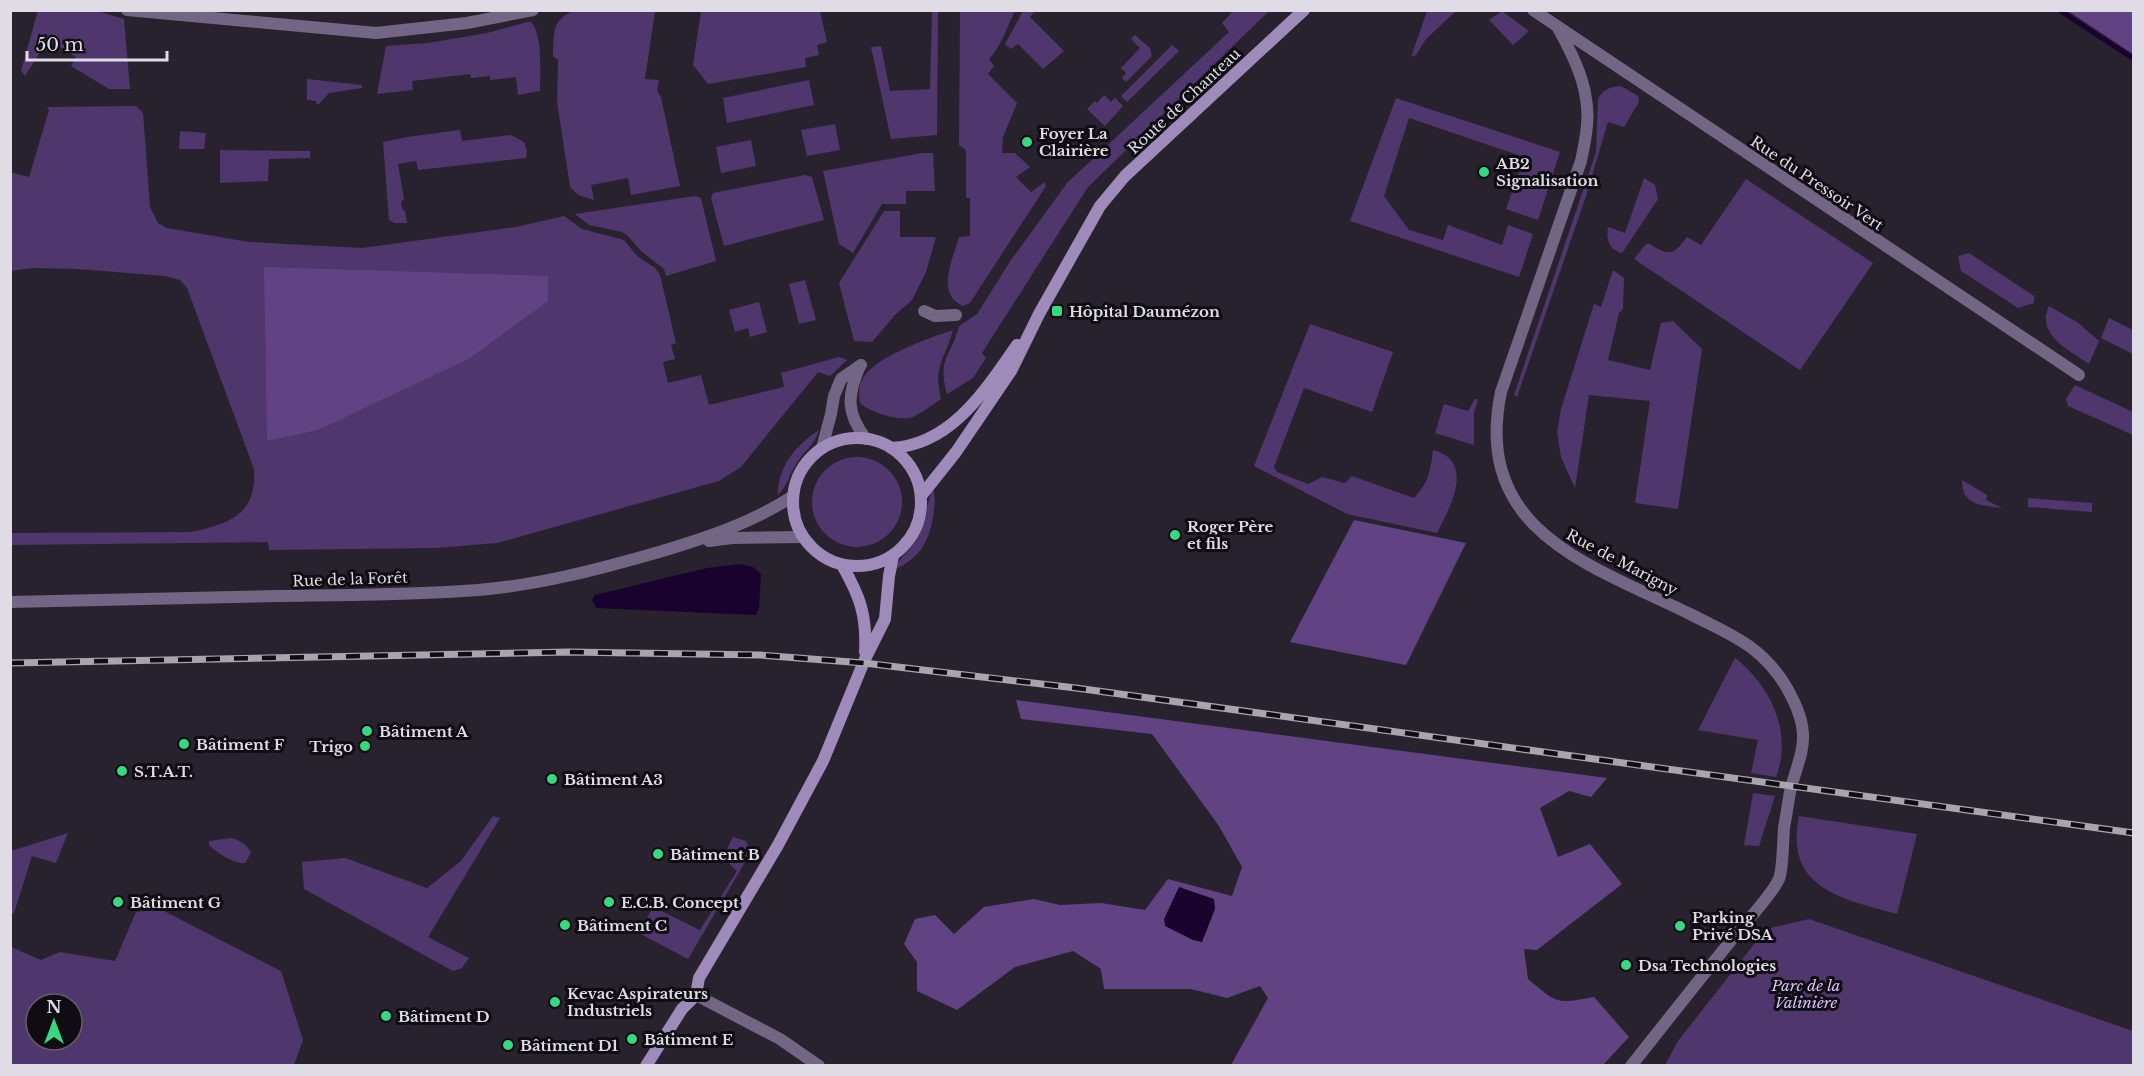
<svg xmlns="http://www.w3.org/2000/svg" width="2144" height="1076" font-family="'Libre Baskerville',serif">
	<style>
		.green { fill: #4f366c; fill-rule: evenodd }
		.forest { fill: #614383 }
		.water { fill: #19022d }
		.lines { fill: none; stroke-linecap: round; stroke-linejoin: round }
		.stream { stroke: #19022d; stroke-width: 5 }
		.street { stroke: #736684; stroke-width: 12 }
		.secondary { stroke: #9f8bba; stroke-width: 12 }
		.rail-casing { stroke: #a9a5af; stroke-width: 7 }
		.rail { stroke: #0f0d13; stroke-width: 4.5; stroke-dasharray: 14; stroke-linecap: butt }
		.poi-dot { fill: #38d880; stroke: #0f0d13; stroke-width: 2 }
		.labels { text-anchor: middle; dominant-baseline: central; stroke-width: 6; stroke-linejoin: round; paint-order: stroke }
		.street-label { font-size: 15px; fill: #dfdce5; stroke: #0f0d13 }
		.poi-label { font-size: 15px; font-weight: bold; fill: #dfdce5; stroke: #0f0d13; text-anchor: start }
		.park-label { font-size: 15px; font-style: italic; fill: #dbc3fc; stroke: #0f0d13 }
	</style>
	<rect width="100%" height="100%" fill="#28222f"/>
	<!-- green -->
	<path class="green" d="M 38,10 L 97,11 L 124,19 L 130,89 L 109,89 L 71,66 L 76,57 L 48,40 L 25,76 L 21,71 Z
		M 575,10 L 655,11 L 645,79 L 659,80 L 657,91 L 661,97 L 680,186 L 631,195 L 628,178 L 591,185 L 594,200 L 578,195 L 570,187 L 557,101 L 558,60 L 553,56 C 554,33 551,20 575,10 Z
		M 1234,10 L 1269,11 L 1088,187 L 982,353 L 986,358 L 973,378 L 947,394 C 937,359 951,357 959,326 L 977,314 L 1011,260 L 1067,183 L 1229,32 L 1222,23 Z
		M 701,11 L 820,11 L 827,42 L 817,45 L 819,55 L 805,58 L 806,67 L 708,84 L 693,65 Z
		M 932,11 L 938,11 L 937,135 L 891,139 L 871,47 L 881,46 L 890,91 L 930,89 Z
		M 960,11 L 1015,11 C 1007,27 1001,47 989,59 L 994,66 L 988,74 L 1017,103 L 1003,137 L 1002,153 L 1015,153 L 1030,167 L 1016,177 L 1031,192 L 1045,182 L 1046,186 L 970,303 L 963,306 C 935,294 953,259 959,237 L 970,236 L 970,198 L 966,198 L 966,150 L 959,145 Z
		M 1023,11 L 1035,11 L 1030,17 L 1064,51 L 1043,69 L 1018,44 L 1011,49 L 1005,44 Z
		M 1427,11 L 1456,11 L 1426,39 L 1416,55 L 1411,57 Z
		M 1502,11 L 1529,31 L 1513,45 L 1489,20 Z
		M 527,22 L 531,22 C 543,34 540,74 540,91 L 518,95 L 516,77 L 490,80 L 490,76 L 471,78 L 470,74 L 412,81 L 413,90 L 377,94 L 386,46 L 428,43 L 487,33 Z
		M 1135,35 L 1150,48 L 1152,56 L 1126,82 L 1122,78 L 1126,73 L 1121,68 L 1140,48 L 1131,39 Z
		M 1172,45 L 1179,51 L 1127,102 L 1121,96 Z
		M 307,79 L 362,85 L 362,88 L 329,93 L 319,104 L 316,104 L 316,101 L 307,100 Z
		M 809,80 L 814,105 L 727,123 L 723,98 Z
		M 1621,86 L 1638,96 L 1639,102 L 1624,127 L 1608,122 L 1585,199 L 1517,397 L 1514,395 L 1596,152 L 1598,99 C 1603,89 1610,87 1621,86 Z
		M 1104,95 L 1111,102 L 1115,98 L 1123,106 L 1105,126 L 1087,109 L 1095,101 L 1097,103 Z
		M 1396,98 L 1560,152 L 1538,220 L 1506,209 L 1524,157 L 1409,118 L 1384,196 L 1409,230 L 1443,240 L 1448,225 L 1502,245 L 1508,225 L 1533,234 L 1519,277 L 1350,221 Z
		M 136,106 L 143,113 L 150,207 L 158,223 L 167,228 L 249,242 L 362,248 L 516,227 L 564,216 L 582,229 L 624,240 L 637,256 L 655,268 L 660,275 L 676,343 L 671,345 L 675,359 L 663,362 L 668,383 L 701,375 L 709,405 L 784,387 L 781,373 L 839,357 L 847,360 L 830,376 L 818,372 L 741,467 L 719,481 L 497,543 L 436,548 L 269,550 L 268,542 L 11,545 L 11,533 L 191,532 C 230,524 257,514 254,469 L 187,288 L 180,280 L 165,276 L 78,269 L 32,268 L 11,271 L 10,172 L 29,177 L 49,110 L 47,107 Z
		M 835,124 L 840,150 L 807,156 L 801,130 Z
		M 460,130 L 462,141 L 511,135 L 524,142 L 527,151 L 526,158 L 418,170 L 416,161 L 398,164 L 404,199 L 401,202 L 402,209 L 405,211 L 407,223 L 395,223 L 389,220 L 383,142 L 407,137 Z
		M 180,131 L 206,133 L 204,149 L 179,149 Z
		M 751,140 L 756,166 L 721,173 L 716,147 Z
		M 220,150 L 310,151 L 310,158 L 269,159 L 268,181 L 220,183 Z
		M 922,153 L 933,153 L 935,191 L 906,191 L 906,204 L 882,204 L 853,253 L 839,244 L 823,171 Z
		M 805,175 L 812,177 L 824,220 L 724,246 L 711,198 L 713,193 Z
		M 1644,178 L 1655,185 L 1658,199 L 1622,253 C 1609,250 1606,240 1608,227 L 1625,233 Z
		M 1746,179 L 1873,263 L 1800,370 L 1634,259 L 1646,244 L 1650,244 C 1670,257 1673,255 1687,237 L 1701,245 Z
		M 695,196 L 701,198 L 716,261 L 666,276 L 664,269 L 641,251 L 628,236 L 622,232 L 589,225 L 575,214 Z
		M 884,211 L 900,211 L 900,237 L 936,237 L 926,272 L 912,300 L 895,315 L 872,342 L 854,341 L 839,283 Z
		M 1969,253 L 2034,296 L 2034,303 L 2018,308 L 1961,271 L 1958,256 Z
		M 1613,270 L 1624,278 L 1623,309 L 1619,313 L 1608,360 L 1650,370 L 1661,323 L 1673,321 L 1702,349 L 1678,509 L 1635,503 L 1650,401 L 1589,395 L 1575,488 L 1561,457 L 1557,432 L 1561,409 L 1594,304 L 1601,307 Z
		M 805,280 L 816,320 L 799,324 L 789,284 Z
		M 759,302 L 767,332 L 750,337 L 748,328 L 735,332 L 729,310 Z
		M 2049,306 L 2077,322 L 2099,341 L 2089,364 C 2070,350 2035,335 2049,306 Z
		M 2109,318 L 2133,330 L 2133,354 L 2101,338 Z
		M 1310,324 L 1393,352 L 1372,412 L 1304,388 L 1274,467 L 1277,472 L 1308,484 L 1322,477 L 1345,483 L 1352,476 L 1414,498 C 1428,484 1431,469 1433,450 C 1476,461 1450,508 1437,533 L 1347,514 L 1254,466 Z
		M 953,330 C 945,359 933,366 941,399 C 932,405 923,412 913,417 C 900,422 869,412 860,403 C 859,396 858,387 862,380 C 873,357 929,338 953,330 Z
		M 2075,385 L 2133,412 L 2133,435 L 2068,406 L 2066,399 Z
		M 1475,399 L 1478,399 L 1474,413 L 1474,445 L 1435,433 L 1444,404 L 1468,411 Z
		M 819,430 C 815,445 802,453 795,466 C 789,476 787,486 778,495 C 778,466 796,445 819,430 Z
		M812 502a45 45 0 1 1 90 0a45 45 0 1 1-90 0Z
		M 1962,480 L 1987,495 L 1986,500 L 2002,508 C 1981,505 1962,506 1962,480 Z
		M 933,488 C 938,505 931,538 919,552 C 913,559 904,565 896,569 C 898,559 906,554 912,546 C 926,528 925,507 933,488 Z
		M 2028,498 L 2092,503 L 2092,512 L 2028,507 Z
		M 1735,658 C 1771,686 1793,733 1776,777 L 1751,773 L 1758,740 L 1698,730 Z
		M 1753,793 L 1775,796 L 1759,846 L 1744,845 Z
		M 493,816 L 500,818 L 428,937 L 469,958 L 462,968 L 453,971 L 304,889 L 302,862 L 345,858 L 427,888 L 461,861 Z
		M 1799,816 L 1917,834 L 1897,914 C 1843,899 1784,889 1799,816 Z
		M 68,833 L 56,863 L 32,856 L 14,913 L 11,915 L 11,851 Z
		M 733,837 L 746,841 L 751,852 L 688,959 L 639,933 L 653,907 L 700,930 L 737,871 C 724,860 724,853 733,837 Z
		M 231,838 C 239,840 247,844 251,853 L 245,863 C 234,864 217,853 209,845 L 209,841 Z
		M 160,909 L 281,971 L 303,1040 L 294,1065 L 11,1065 L 11,947 L 41,960 L 60,952 L 115,961 L 136,912 ZM 36,1004 L 72,1004 L 72,1040 L 36,1040 Z
		M 1809,919 L 2133,1031 L 2133,1065 L 1665,1065 L 1678,1041 L 1766,929 Z"/>
	<!-- forest -->
	<path class="forest" d="M 2068,11 L 2133,11 L 2133,54 Z
		M 264,267 L 548,276 L 548,301 L 470,358 L 318,430 L 267,441 Z
		M 1354,520 L 1466,543 L 1406,665 L 1290,642 Z
		M 1016,700 L 1607,778 L 1591,797 L 1569,791 L 1540,808 L 1558,857 L 1590,844 L 1622,884 L 1537,950 L 1524,949 L 1528,979 C 1558,1004 1555,1004 1594,997 L 1629,1037 L 1603,1065 L 1231,1065 L 1268,998 L 1260,986 L 1227,998 L 1191,989 L 1104,989 L 1101,969 L 1073,951 L 1015,967 L 957,1010 L 917,991 L 917,962 L 904,944 L 915,919 L 935,915 L 954,934 L 984,907 L 1034,899 L 1060,905 L 1101,903 L 1145,910 L 1168,879 L 1232,896 L 1242,867 L 1219,826 L 1152,734 L 1021,719 Z"/>
	<!-- water -->
	<path class="water" d="M 740,564 L 753,567 L 761,574 L 759,609 L 756,615 L 596,608 L 592,600 L 595,595 L 707,568 Z
		M 1179,887 L 1214,899 L 1215,909 L 1202,942 L 1193,940 L 1165,926 L 1164,919 Z"/>
	<g class="lines">
		<!-- stream -->
		<path class="stream" d="M 2059,10 L 2134,59"/>
		<!-- street -->
		<path class="street" d="M 127,10 L 376,33 L 467,23 L 533,10
			M 1533,10 L 2079,375
			M 1558,28 C 1570,50 1583,75 1586,99 C 1590,120 1585,141 1581,161 L 1501,392 C 1472,532 1591,565 1692,615 C 1733,636 1762,646 1787,688 C 1795,703 1802,717 1803,734 C 1804,754 1794,773 1790,792 C 1788,804 1786,816 1784,828 C 1783,839 1783,873 1778,881 C 1769,898 1746,922 1733,938 C 1699,980 1665,1023 1631,1066
			M 924,311 L 935,316 L 956,315
			M 860,366 C 847,395 846,413 866,439
			M 822,448 L 831,414 L 834,396 L 841,379 L 861,365
			M 709,541 L 732,538 L 802,537
			M 10,602 C 100,600 189,598 278,596 C 344,595 411,595 478,590 C 539,585 600,569 659,552 C 706,538 752,523 793,496
			M 696,995 L 780,1039 L 819,1066"/>
		<!-- secondary -->
		<path class="secondary" d="M793 502a64 64 0 1 1 128 0a64 64 0 1 1-128 0Z
			M 891,448 C 952,445 986,389 1017,345
			M 921,496 L 956,452 L 1011,371 L 1039,314 L 1100,206 L 1125,176 L 1304,10
			M 842,565 C 860,596 867,616 865,652
			M 646,1066 L 682,1009 L 696,995 L 699,978 L 778,845 L 823,761 L 865,659 L 885,619 L 889,576 L 893,556"/>
		<!-- rail casing -->
		<g class="rail-casing">
			<path id="rail" d="M 10,663 L 568,652 L 760,655 L 864,663 L 1076,688 L 2134,833"/>
		</g>
		<!-- rail -->
		<use href="#rail" class="rail"/>
	</g>
	<!-- markers -->
	<g class="poi-dot">
		<circle cx="1027" cy="142" r="6"/>
		<circle cx="1484" cy="172" r="6"/>
		<rect x="1051" y="305" width="12" height="12" rx="3"/>
		<circle cx="1175" cy="535" r="6"/>
		<circle cx="367" cy="731" r="6"/>
		<circle cx="184" cy="744" r="6"/>
		<circle cx="365" cy="746" r="6"/>
		<circle cx="122" cy="771" r="6"/>
		<circle cx="552" cy="779" r="6"/>
		<circle cx="658" cy="854" r="6"/>
		<circle cx="118" cy="902" r="6"/>
		<circle cx="609" cy="902" r="6"/>
		<circle cx="565" cy="925" r="6"/>
		<circle cx="1680" cy="926" r="6"/>
		<circle cx="1626" cy="965" r="6"/>
		<circle cx="555" cy="1002" r="6"/>
		<circle cx="386" cy="1016" r="6"/>
		<circle cx="632" cy="1039" r="6"/>
		<circle cx="508" cy="1045" r="6"/>
	</g>
	<g class="labels">
		<!-- street labels -->
		<g class="street-label">
			<text transform="translate(1184 101) rotate(-43)">Route de Chanteau</text>
			<text transform="translate(1817 183) rotate(34)">Rue du Pressoir Vert</text>
			<text transform="translate(1622 562) rotate(28)">Rue de Marigny</text>
			<text transform="translate(350 579) rotate(-2)">Rue de la Forêt</text>
		</g>
		<!-- poi labels -->
		<g class="poi-label">
			<text x="1039" y="133">Foyer La<tspan x="1039" dy="17">Clairière</tspan></text>
			<text x="1496" y="163">AB2<tspan x="1496" dy="17">Signalisation</tspan></text>
			<text x="1069" y="311">Hôpital Daumézon</text>
			<text x="1187" y="526">Roger Père<tspan x="1187" dy="17">et fils</tspan></text>
			<text x="379" y="731">Bâtiment A</text>
			<text x="196" y="744">Bâtiment F</text>
			<text x="353" y="746" text-anchor="end">Trigo</text>
			<text x="134" y="771">S.T.A.T.</text>
			<text x="564" y="779">Bâtiment A3</text>
			<text x="670" y="854">Bâtiment B</text>
			<text x="130" y="902">Bâtiment G</text>
			<text x="621" y="902">E.C.B. Concept</text>
			<text x="1692" y="917">Parking<tspan x="1692" dy="17">Privé DSA</tspan></text>
			<text x="577" y="925">Bâtiment C</text>
			<text x="1638" y="965">Dsa Technologies</text>
			<text x="567" y="993">Kevac Aspirateurs<tspan x="567" dy="17">Industriels</tspan></text>
			<text x="398" y="1016">Bâtiment D</text>
			<text x="644" y="1039">Bâtiment E</text>
			<text x="520" y="1045">Bâtiment D1</text>
		</g>
		<!-- park labels -->
		<g class="park-label">
			<text x="1806" y="985">Parc de la<tspan x="1806" dy="17">Valinière</tspan></text>
		</g>
	</g>
	<!-- border -->
	<rect width="2144" height="1076" fill="none" stroke="#dfdce5" stroke-width="24"/>
	<!-- north arrow -->
	<g transform="translate(54 1022)"><circle r="28" fill="#0f0d13" stroke="#626067" stroke-width="1.5"/>
	<path d="M0-4.5L10 22L0 15L-10 22Z" fill="#38d880"/>
	<text y="-9" font-size="16" font-weight="bold" text-anchor="middle" fill="#dfdce5">N</text>
	</g>
	<!-- scale -->
	<path d="M27 51v9h140v-9" fill="none" stroke="#dfdce5" stroke-width="3"/>
	<text x="36" y="51" font-size="18" fill="#dfdce5" stroke="#0f0d13" stroke-width="4.5" paint-order="stroke">50 m</text>
</svg>
